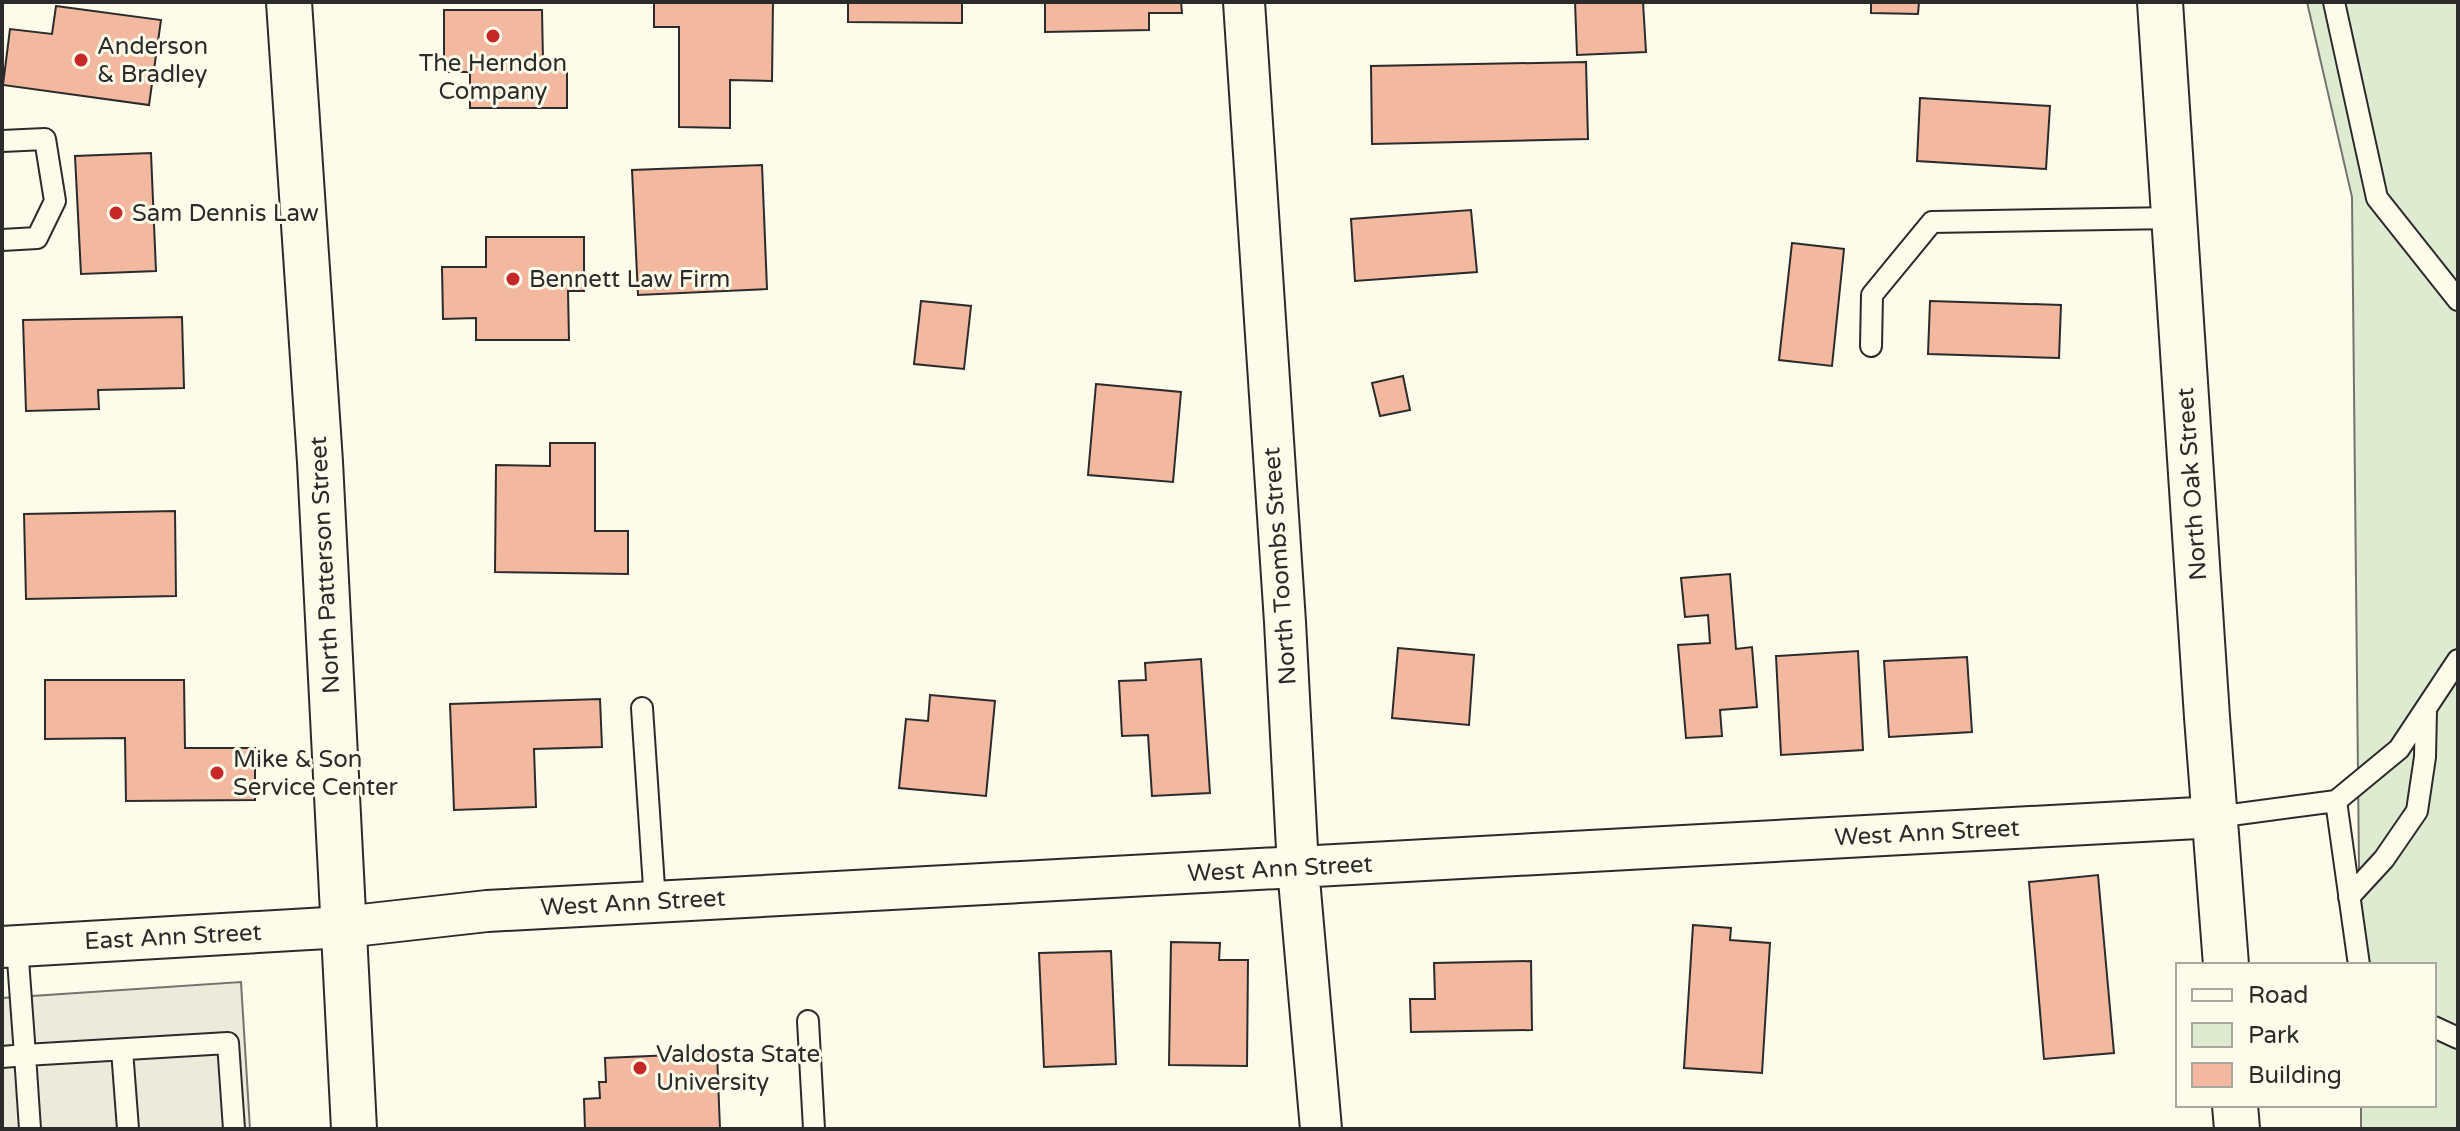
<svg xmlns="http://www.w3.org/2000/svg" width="2460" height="1131" font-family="'Varela Round',sans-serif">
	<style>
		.green { fill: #deebd1; stroke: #74746e; stroke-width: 2 }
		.parking { fill: #eceadb; stroke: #74746e; stroke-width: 2 }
		.building { fill: #f2b8a0; stroke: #2b2b2b; stroke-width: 2 }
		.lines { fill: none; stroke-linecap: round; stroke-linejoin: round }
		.lane-casing { stroke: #2b2b2b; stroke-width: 24 }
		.street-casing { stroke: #2b2b2b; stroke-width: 44 }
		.secondary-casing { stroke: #2b2b2b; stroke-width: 48 }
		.lane { stroke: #fdfbea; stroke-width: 20 }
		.street { stroke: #fdfbea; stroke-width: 40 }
		.secondary { stroke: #fdfbea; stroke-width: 44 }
		.poi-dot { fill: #c62828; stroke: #fdfbea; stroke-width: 3 }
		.labels { text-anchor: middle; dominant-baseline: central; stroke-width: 6; stroke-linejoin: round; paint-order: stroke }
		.poi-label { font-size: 24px; fill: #2b2b2b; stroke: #fdfbea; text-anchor: start }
		.street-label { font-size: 24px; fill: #2b2b2b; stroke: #fdfbea }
	</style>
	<rect width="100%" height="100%" fill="#fdfbea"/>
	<!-- green -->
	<path class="green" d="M 2307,2 L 2458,2 L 2458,1129 L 2361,1129 L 2361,1105 L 2434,1105 L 2434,965 L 2360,965 L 2352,197 Z"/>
	<!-- parking -->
	<path class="parking" d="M 241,982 L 250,1129 L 2,1129 L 2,998 Z"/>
	<!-- building -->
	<path class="building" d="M 654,2 L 773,2 L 772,81 L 730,80 L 730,128 L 679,127 L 679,27 L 654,27 Z
		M 848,2 L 962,2 L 962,23 L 848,22 Z
		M 1045,2 L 1181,2 L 1182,13 L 1149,13 L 1149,30 L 1045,32 Z
		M 1575,2 L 1643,2 L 1646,52 L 1577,55 Z
		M 1871,2 L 1919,2 L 1918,14 L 1871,13 Z
		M 56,6 L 161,20 L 149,105 L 3,85 L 10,29 L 52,34 Z
		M 444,10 L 542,10 L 543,61 L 567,61 L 567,108 L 470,108 L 470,72 L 444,72 Z
		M 1586,62 L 1588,139 L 1372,144 L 1371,66 Z
		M 1920,98 L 2050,106 L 2046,169 L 1917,161 Z
		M 151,153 L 156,271 L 81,274 L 75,156 Z
		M 762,165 L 767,289 L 638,295 L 632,170 Z
		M 1471,210 L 1477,272 L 1355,281 L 1351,219 Z
		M 486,237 L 584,237 L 584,291 L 568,291 L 569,340 L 476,340 L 476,318 L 443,319 L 442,267 L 486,267 Z
		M 1792,243 L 1844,249 L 1832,366 L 1779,360 Z
		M 921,301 L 971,306 L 964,369 L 914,364 Z
		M 1930,301 L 2061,305 L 2059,358 L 1928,354 Z
		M 182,317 L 184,388 L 98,390 L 99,409 L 26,411 L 23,320 Z
		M 1403,376 L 1410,410 L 1380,416 L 1372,383 Z
		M 1096,384 L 1181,392 L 1173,482 L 1088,475 Z
		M 550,443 L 595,443 L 595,531 L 628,531 L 628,574 L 495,572 L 496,465 L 550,466 Z
		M 175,511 L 176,596 L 26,599 L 24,514 Z
		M 1730,574 L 1736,649 L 1752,647 L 1757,707 L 1720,710 L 1722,736 L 1686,738 L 1678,645 L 1710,643 L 1708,615 L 1685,617 L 1681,578 Z
		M 1398,648 L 1474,655 L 1469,725 L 1392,718 Z
		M 1858,651 L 1863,750 L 1781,755 L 1776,656 Z
		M 1967,657 L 1972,732 L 1889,737 L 1884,661 Z
		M 1201,659 L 1210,793 L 1152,796 L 1148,735 L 1122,736 L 1119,681 L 1146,680 L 1145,663 Z
		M 45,680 L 184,680 L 185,748 L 255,748 L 255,800 L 126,801 L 125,738 L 45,739 Z
		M 930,695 L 995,701 L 986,796 L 899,788 L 906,719 L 928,721 Z
		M 600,699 L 602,747 L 534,749 L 536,807 L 454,810 L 450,704 Z
		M 2098,875 L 2114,1053 L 2044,1059 L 2029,882 Z
		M 1693,925 L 1731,928 L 1730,940 L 1770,943 L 1762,1073 L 1684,1068 Z
		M 1171,942 L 1220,943 L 1219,960 L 1248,960 L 1247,1066 L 1169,1065 Z
		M 1111,951 L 1116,1064 L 1044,1067 L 1039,953 Z
		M 1531,961 L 1532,1030 L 1411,1032 L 1410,999 L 1435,999 L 1434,963 Z
		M 717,1053 L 720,1129 L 585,1129 L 584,1099 L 600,1098 L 599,1082 L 606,1082 L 605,1058 Z"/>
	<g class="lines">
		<!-- lane casing -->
		<g class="lane-casing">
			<path id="lane" d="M 2334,2 L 2377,198 L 2458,300
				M 2,141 L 45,139 L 55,201 L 37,238 L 2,240
				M 1871,346 L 1872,295 L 1932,222 L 2174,218
				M 642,708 L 655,902
				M 2336,801 L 2399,749 L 2458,660
				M 2216,817 L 2336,801 L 2359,965
				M 2349,897 L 2384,859 L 2417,811 L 2425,757 L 2426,710
				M 808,1021 L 814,1129
				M 2434,1027 L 2458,1038
				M 122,1050 L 128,1129
				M 2,1057 L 25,1055 L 17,946
				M 30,1129 L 25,1055 L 228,1043 L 234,1129"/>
		</g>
		<!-- street casing -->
		<g class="street-casing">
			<path id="street" d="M 1244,2 L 1285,622 L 1298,868 L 1321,1129
				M 2,947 L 344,927 L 487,911 L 2216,817"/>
		</g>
		<!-- secondary casing -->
		<g class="secondary-casing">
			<path id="secondary" d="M 289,2 L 320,462 L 354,1129
				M 2160,2 L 2207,717 L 2226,965
				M 2235,1105 L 2237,1129"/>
		</g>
		<!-- lane -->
		<use href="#lane" class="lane"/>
		<!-- street -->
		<use href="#street" class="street"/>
		<!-- secondary -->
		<use href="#secondary" class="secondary"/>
	</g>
	<!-- markers -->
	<g class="poi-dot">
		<circle cx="493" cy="36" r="8"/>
		<circle cx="81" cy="60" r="8"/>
		<circle cx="116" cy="213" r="8"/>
		<circle cx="513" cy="279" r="8"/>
		<circle cx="217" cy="773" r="8"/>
		<circle cx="640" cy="1068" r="8"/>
	</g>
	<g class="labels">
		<!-- poi labels -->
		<g class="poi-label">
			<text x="97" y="46">Anderson<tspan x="97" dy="28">&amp; Bradley</tspan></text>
			<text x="493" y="63" text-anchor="middle">The Herndon<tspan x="493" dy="28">Company</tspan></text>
			<text x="132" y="213">Sam Dennis Law</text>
			<text x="529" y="279">Bennett Law Firm</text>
			<text x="233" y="759">Mike &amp; Son<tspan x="233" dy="28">Service Center</tspan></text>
			<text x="656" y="1054">Valdosta State<tspan x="656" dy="28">University</tspan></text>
		</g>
		<!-- street labels -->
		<g class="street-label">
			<text transform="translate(2192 484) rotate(-94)">North Oak Street</text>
			<text transform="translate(325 565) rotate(-93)">North Patterson Street</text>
			<text transform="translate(1280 566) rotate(-94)">North Toombs Street</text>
			<text transform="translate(1927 833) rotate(-3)">West Ann Street</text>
			<text transform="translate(1280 869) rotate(-3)">West Ann Street</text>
			<text transform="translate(633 903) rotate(-3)">West Ann Street</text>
			<text transform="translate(173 937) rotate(-3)">East Ann Street</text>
		</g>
	</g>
	<!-- border -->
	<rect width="2460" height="1131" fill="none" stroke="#2b2b2b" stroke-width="8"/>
	<!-- legend -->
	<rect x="2176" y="963" width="260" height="144" fill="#fdfbea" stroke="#a9a89e" stroke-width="2"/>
	<rect x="2192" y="989" width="40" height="12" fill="#fdfbea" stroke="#a9a89e" stroke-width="2"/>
	<text x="2248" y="1003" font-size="24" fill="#2b2b2b">Road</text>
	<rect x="2192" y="1023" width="40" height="24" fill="#deebd1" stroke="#a9a89e" stroke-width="2"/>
	<text x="2248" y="1043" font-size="24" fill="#2b2b2b">Park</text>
	<rect x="2192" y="1063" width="40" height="24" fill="#f2b8a0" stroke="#a9a89e" stroke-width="2"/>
	<text x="2248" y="1083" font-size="24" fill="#2b2b2b">Building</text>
</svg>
